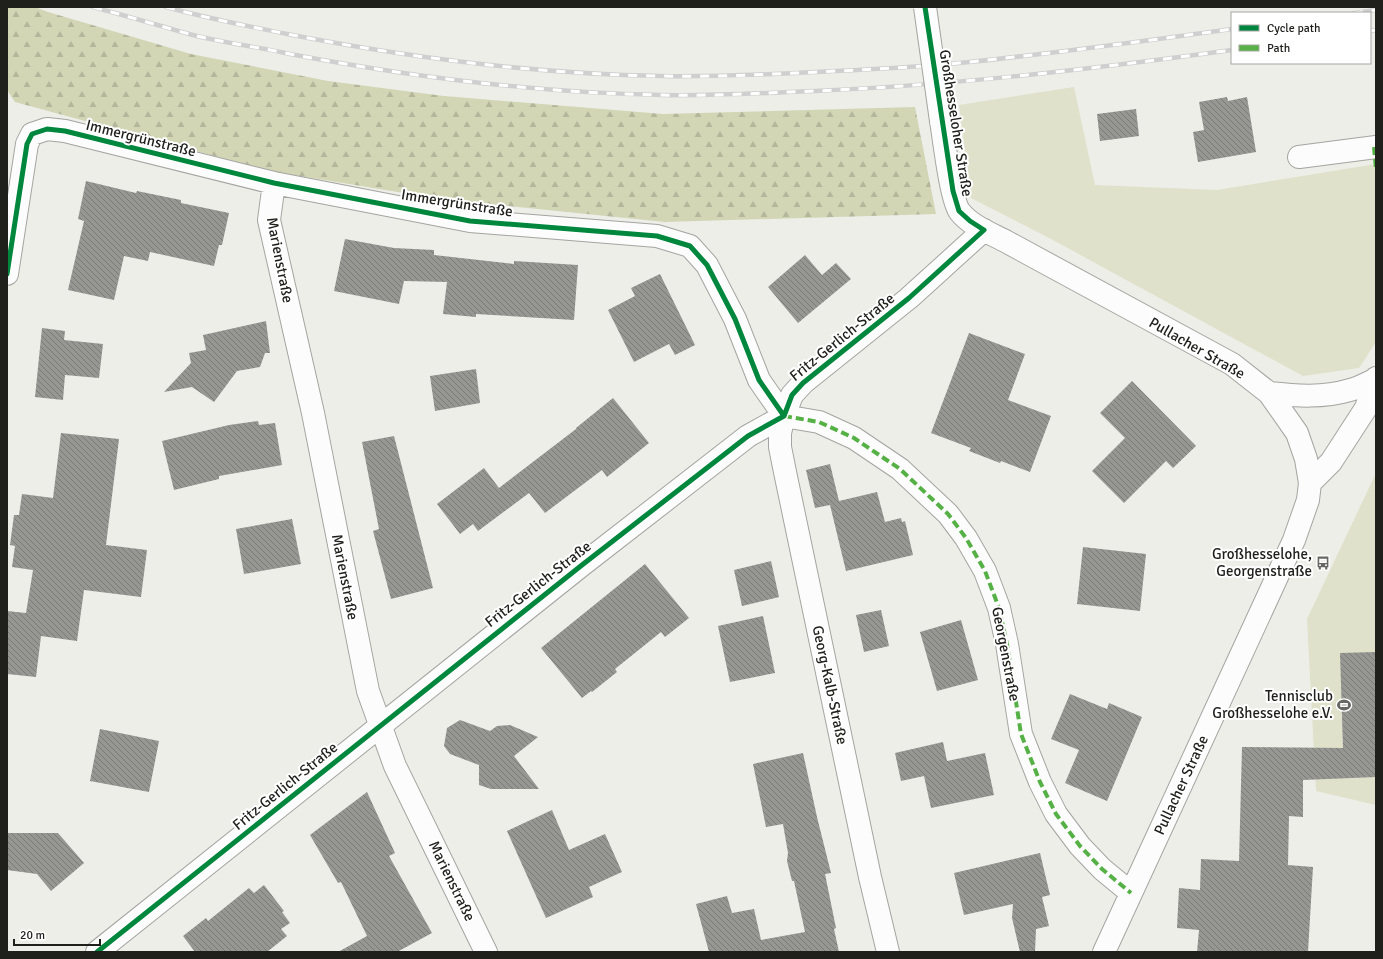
<svg xmlns="http://www.w3.org/2000/svg" width="1383" height="959" font-family="Signika,sans-serif">
	<style>
		.forest { fill: url(#forest-firs) }
		.park { fill: #dfe1ca }
		.building { fill: url(#building-back-hatch) }
		.lines { fill: none; stroke-linecap: round; stroke-linejoin: round }
		.street-casing { stroke: #a4a4a0; stroke-width: 24 }
		.street { stroke: #fcfcfc; stroke-width: 22 }
		.rail-casing { stroke: #cfcfcf; stroke-width: 4.5 }
		.rail { stroke: #fff; stroke-width: 3; stroke-dasharray: 9; stroke-linecap: butt }
		.street-bridge-casing { stroke: #a4a4a0; stroke-width: 24; stroke-linecap: butt }
		.street-bridge { stroke: #fcfcfc; stroke-width: 22 }
		.quiet { stroke: #55b145; stroke-width: 4; stroke-dasharray: 8 4; stroke-linecap: butt }
		.cycleway-casing { stroke: #fff; stroke-width: 8 }
		.cycleway { stroke: #00873e; stroke-width: 5 }
		.labels { text-anchor: middle; dominant-baseline: central; stroke-width: 4; stroke-linejoin: round; paint-order: stroke }
		.street-label { font-size: 15px; fill: #1f1f1c; stroke: #fff }
		.poi-label { font-size: 15px; fill: #1f1f1c; stroke: #fff; text-anchor: end }
	</style>
	<defs>
		<pattern id="forest-firs" width="22" height="20" patternUnits="userSpaceOnUse"><rect width="22" height="20" fill="#d2d6b5"/><path d="M5 1l3.5 6h-7zM16 11l3.5 6h-7z" fill="#b4b79b"/></pattern>
		<pattern id="building-back-hatch" width="6" height="6" patternUnits="userSpaceOnUse"><rect width="6" height="6" fill="#969693"/><path d="M-1 5l2 2M0 0l6 6M5-1l2 2" fill="none" stroke="#7a7a77"/></pattern>
	</defs>
	<rect width="100%" height="100%" fill="#eeeee9"/>
	<!-- forest -->
	<path class="forest" d="M 7,7 L 35,7 L 48,12 L 191,54 L 328,81 L 444,96 L 663,114 L 915,107 L 936,214 L 665,222 L 440,199 L 270,171 L 15,102 L 7,90 Z"/>
	<!-- park -->
	<path class="park" d="M 1074,87 L 1095,185 L 1217,190 L 1376,164 L 1376,342 L 1359,368 L 1303,376 L 1051,239 L 971,198 L 959,105 Z
		M 1376,473 L 1376,805 L 1316,791 L 1307,619 Z"/>
	<!-- building -->
	<path class="building" d="M 1227,97 L 1228,101 L 1247,97 L 1256,152 L 1198,162 L 1193,132 L 1204,130 L 1199,102 Z
		M 1136,109 L 1139,136 L 1100,141 L 1097,114 Z
		M 86,181 L 136,193 L 137,191 L 181,200 L 181,203 L 229,213 L 222,245 L 219,245 L 214,266 L 150,252 L 148,261 L 124,256 L 114,300 L 68,290 L 84,221 L 78,219 Z
		M 345,239 L 394,248 L 434,250 L 434,255 L 514,264 L 514,261 L 578,265 L 574,320 L 476,314 L 476,317 L 443,314 L 447,282 L 404,281 L 399,304 L 334,291 Z
		M 805,255 L 822,275 L 836,263 L 851,279 L 798,323 L 768,287 Z
		M 660,274 L 695,345 L 675,355 L 669,344 L 634,362 L 608,310 L 635,296 L 631,288 Z
		M 266,321 L 270,353 L 265,353 L 260,367 L 237,371 L 214,402 L 192,387 L 164,392 L 191,363 L 189,353 L 206,350 L 203,335 Z
		M 42,328 L 65,331 L 64,340 L 103,344 L 99,378 L 65,375 L 63,400 L 35,397 Z
		M 969,333 L 1025,354 L 1008,400 L 1051,416 L 1030,472 L 1001,461 L 1000,463 L 969,451 L 971,448 L 931,433 Z
		M 476,369 L 480,403 L 435,411 L 430,376 Z
		M 1132,381 L 1196,446 L 1173,468 L 1166,461 L 1124,503 L 1092,471 L 1125,438 L 1100,413 Z
		M 613,398 L 649,443 L 607,477 L 602,470 L 545,513 L 529,493 L 478,531 L 473,524 L 460,534 L 437,504 L 484,468 L 499,488 L 576,429 L 576,428 Z
		M 258,421 L 259,425 L 275,423 L 282,465 L 219,476 L 219,479 L 174,490 L 162,441 L 229,425 Z
		M 61,433 L 119,439 L 106,545 L 147,550 L 141,597 L 84,590 L 77,641 L 41,636 L 36,677 L 7,674 L 7,611 L 26,613 L 33,570 L 12,567 L 15,546 L 10,545 L 14,515 L 19,515 L 22,494 L 53,498 Z
		M 394,436 L 433,588 L 391,599 L 373,531 L 379,529 L 362,442 Z
		M 830,464 L 839,501 L 877,492 L 885,522 L 901,518 L 902,522 L 905,521 L 913,555 L 846,571 L 830,505 L 815,508 L 806,470 Z
		M 292,519 L 301,564 L 244,574 L 236,529 Z
		M 1083,547 L 1146,554 L 1140,611 L 1077,604 Z
		M 771,561 L 779,597 L 742,606 L 734,570 Z
		M 645,564 L 689,618 L 665,637 L 661,632 L 615,669 L 617,672 L 592,692 L 591,691 L 582,698 L 541,648 Z
		M 881,610 L 889,646 L 864,652 L 856,615 Z
		M 763,616 L 775,673 L 730,682 L 718,626 Z
		M 961,620 L 978,680 L 937,691 L 920,632 Z
		M 1376,652 L 1376,777 L 1303,780 L 1303,817 L 1289,816 L 1288,865 L 1313,867 L 1308,952 L 1197,952 L 1199,930 L 1177,928 L 1179,888 L 1200,890 L 1201,859 L 1239,861 L 1242,747 L 1343,748 L 1340,653 Z
		M 1070,694 L 1107,709 L 1109,703 L 1142,717 L 1107,801 L 1065,783 L 1079,750 L 1051,739 Z
		M 460,720 L 490,731 L 497,726 L 510,725 L 538,737 L 514,756 L 539,789 L 491,789 L 479,785 L 479,765 L 450,754 L 444,746 L 447,728 Z
		M 100,729 L 159,741 L 149,792 L 90,781 Z
		M 943,742 L 947,761 L 985,753 L 994,795 L 931,808 L 924,776 L 901,781 L 895,753 Z
		M 803,753 L 817,817 L 831,873 L 825,874 L 836,928 L 834,929 L 839,952 L 709,952 L 696,904 L 727,896 L 732,913 L 754,909 L 761,940 L 805,932 L 794,881 L 792,881 L 787,861 L 788,853 L 783,824 L 766,827 L 753,764 Z
		M 367,792 L 395,853 L 389,856 L 432,933 L 397,952 L 338,952 L 367,936 L 341,882 L 338,883 L 310,835 Z
		M 552,810 L 569,850 L 605,834 L 622,872 L 589,887 L 593,897 L 546,918 L 507,831 Z
		M 7,833 L 58,833 L 84,863 L 51,891 L 37,874 L 7,870 Z
		M 1040,853 L 1050,895 L 1042,897 L 1049,926 L 1036,929 L 1035,952 L 1020,952 L 1012,918 L 1013,904 L 964,915 L 954,873 Z
		M 264,885 L 284,911 L 282,912 L 290,923 L 281,929 L 287,936 L 267,952 L 195,952 L 183,936 L 206,918 L 208,921 L 249,888 L 254,893 Z"/>
	<g class="lines">
		<!-- street casing -->
		<g class="street-casing">
			<path id="street" d="M 941,121 C 944,139 951,201 960,212 C 971,226 992,234 1007,242 L 1232,364 L 1269,393 L 1297,433 L 1306,459 L 1310,483 L 1308,500 L 1294,540 L 1104,952
				M 1299,157 L 1376,147
				M 274,183 L 269,220 L 313,413 L 368,691 L 395,766 L 486,952
				M 7,274 L 27,144 L 32,134 L 47,129 L 65,131 L 274,183 L 470,221 L 657,236 L 690,246 L 707,265 L 735,319 L 759,380 L 784,416
				M 1269,393 C 1297,396 1323,398 1350,390 C 1359,388 1367,383 1376,379
				M 784,416 L 819,422 L 854,438 L 900,469 L 948,514 L 966,538 L 985,571 L 999,608 L 1007,644 L 1021,734 L 1040,782 L 1056,814 L 1080,846 L 1102,869 L 1131,893
				M 1310,483 L 1331,462 L 1366,408 L 1376,378
				M 97,952 L 582,565 L 748,436 L 784,416
				M 888,952 L 870,877 L 785,472 L 780,447 L 780,433 L 784,416 L 792,395 L 803,383 L 909,298 L 984,230"/>
		</g>
		<!-- street -->
		<use href="#street" class="street"/>
		<!-- rail casing -->
		<g class="rail-casing">
			<path id="rail" d="M 93,7 C 127,16 160,26 193,35 C 225,43 258,47 290,54 C 412,77 538,93 662,95 C 705,96 747,94 789,92 C 938,87 1085,70 1232,50
				M 166,7 C 206,18 247,26 287,34 C 411,58 536,74 662,76 C 707,77 752,75 797,73 C 855,70 912,68 969,62 C 1057,53 1145,41 1232,29
				M 1354,13 L 1376,10
				M 1370,31 L 1376,30"/>
		</g>
		<!-- rail -->
		<use href="#rail" class="rail"/>
		<!-- street-bridge casing -->
		<g class="street-bridge-casing">
			<path id="street-bridge" d="M 925,7 L 941,121"/>
		</g>
		<!-- street-bridge -->
		<use href="#street-bridge" class="street-bridge"/>
		<!-- quiet -->
		<path class="quiet" d="M 1374,147 L 1376,169
			M 784,416 L 819,422 L 854,438 L 900,469 L 948,514 L 966,538 L 985,571 L 999,608 L 1007,644 L 1021,734 L 1040,782 L 1056,814 L 1080,846 L 1102,869 L 1131,893"/>
		<!-- cycleway casing -->
		<g class="cycleway-casing">
			<path id="cycleway" d="M 7,274 L 27,144 L 32,134 L 47,129 L 65,131 L 274,183 L 470,221 L 657,236 L 690,246 L 707,265 L 735,319 L 759,380 L 784,416
				M 97,952 L 582,565 L 748,436 L 784,416 L 792,395 L 803,383 L 909,298 L 984,230 L 970,221 L 959,211 L 953,191 L 925,7"/>
		</g>
		<!-- cycleway -->
		<use href="#cycleway" class="cycleway"/>
	</g>
	<!-- icons -->
	<defs>
		<g id="bus-bare" transform="scale(1.08)"><path d="M-5-6H5V4H4V6H2V4H-2V6H-4V4H-5ZM-3.5-4V0h7V-4ZM-3.5 1.2v1.5H-2V1.2ZM2 1.2v1.5H3.5V1.2Z" fill="#676764" stroke="#fff" stroke-width="2.5" paint-order="stroke"/></g>
		<g id="stadium-bare" transform="scale(1.08)"><path d="M0-5a6.5 5 0 1 0 0 10a6.5 5 0 1 0 0-10ZM-3.5-1.8h7v3.6h-7Z" fill="#676764" stroke="#fff" stroke-width="2.5" paint-order="stroke"/></g>
	</defs>
	<g fill-rule="evenodd">
		<use href="#bus-bare" x="1323" y="563"/>
		<use href="#stadium-bare" x="1344" y="705"/>
	</g>
	<g class="labels">
		<!-- street labels -->
		<g class="street-label">
			<text transform="translate(956 123) rotate(81)">Großhesseloher Straße</text>
			<text transform="translate(141 138) rotate(14)">Immergrünstraße</text>
			<text transform="translate(457 203) rotate(9)">Immergrünstraße</text>
			<text transform="translate(280 260) rotate(79)">Marienstraße</text>
			<text transform="translate(842 337) rotate(-39)">Fritz-Gerlich-Straße</text>
			<text transform="translate(1197 348) rotate(30)">Pullacher Straße</text>
			<text transform="translate(345 577) rotate(79)">Marienstraße</text>
			<text transform="translate(538 584) rotate(-38)">Fritz-Gerlich-Straße</text>
			<text transform="translate(1006 654) rotate(79)">Georgenstraße</text>
			<text transform="translate(830 685) rotate(78)">Georg-Kalb-Straße</text>
			<text transform="translate(1181 785) rotate(-65)">Pullacher Straße</text>
			<text transform="translate(285 786) rotate(-39)">Fritz-Gerlich-Straße</text>
			<text transform="translate(452 881) rotate(64)">Marienstraße</text>
		</g>
		<!-- poi labels -->
		<g class="poi-label">
			<text x="1312" y="554">Großhesselohe,<tspan x="1312" dy="17">Georgenstraße</tspan></text>
			<text x="1333" y="696">Tennisclub<tspan x="1333" dy="17">Großhesselohe e.V.</tspan></text>
		</g>
	</g>
	<!-- border -->
	<rect width="1383" height="959" fill="none" stroke="#1f1f1c" stroke-width="16"/>
	<!-- legend -->
	<rect x="1231" y="12" width="140" height="52" fill="#ffffff" stroke="#a5a5a4"/>
	<rect x="1239" y="25" width="20" height="6" fill="#00873e" stroke="#a5a5a4"/>
	<text x="1267" y="32" font-size="12" fill="#1f1f1c">Cycle path</text>
	<rect x="1239" y="45" width="20" height="6" fill="#55b145" stroke="#a5a5a4"/>
	<text x="1267" y="52" font-size="12" fill="#1f1f1c">Path</text>
	<!-- scale -->
	<path d="M14 939v6h86v-6" fill="none" stroke="#1f1f1c" stroke-width="2"/>
	<text x="20" y="939" font-size="12" fill="#1f1f1c" stroke="#ffffff" stroke-width="3" paint-order="stroke">20 m</text>
</svg>
